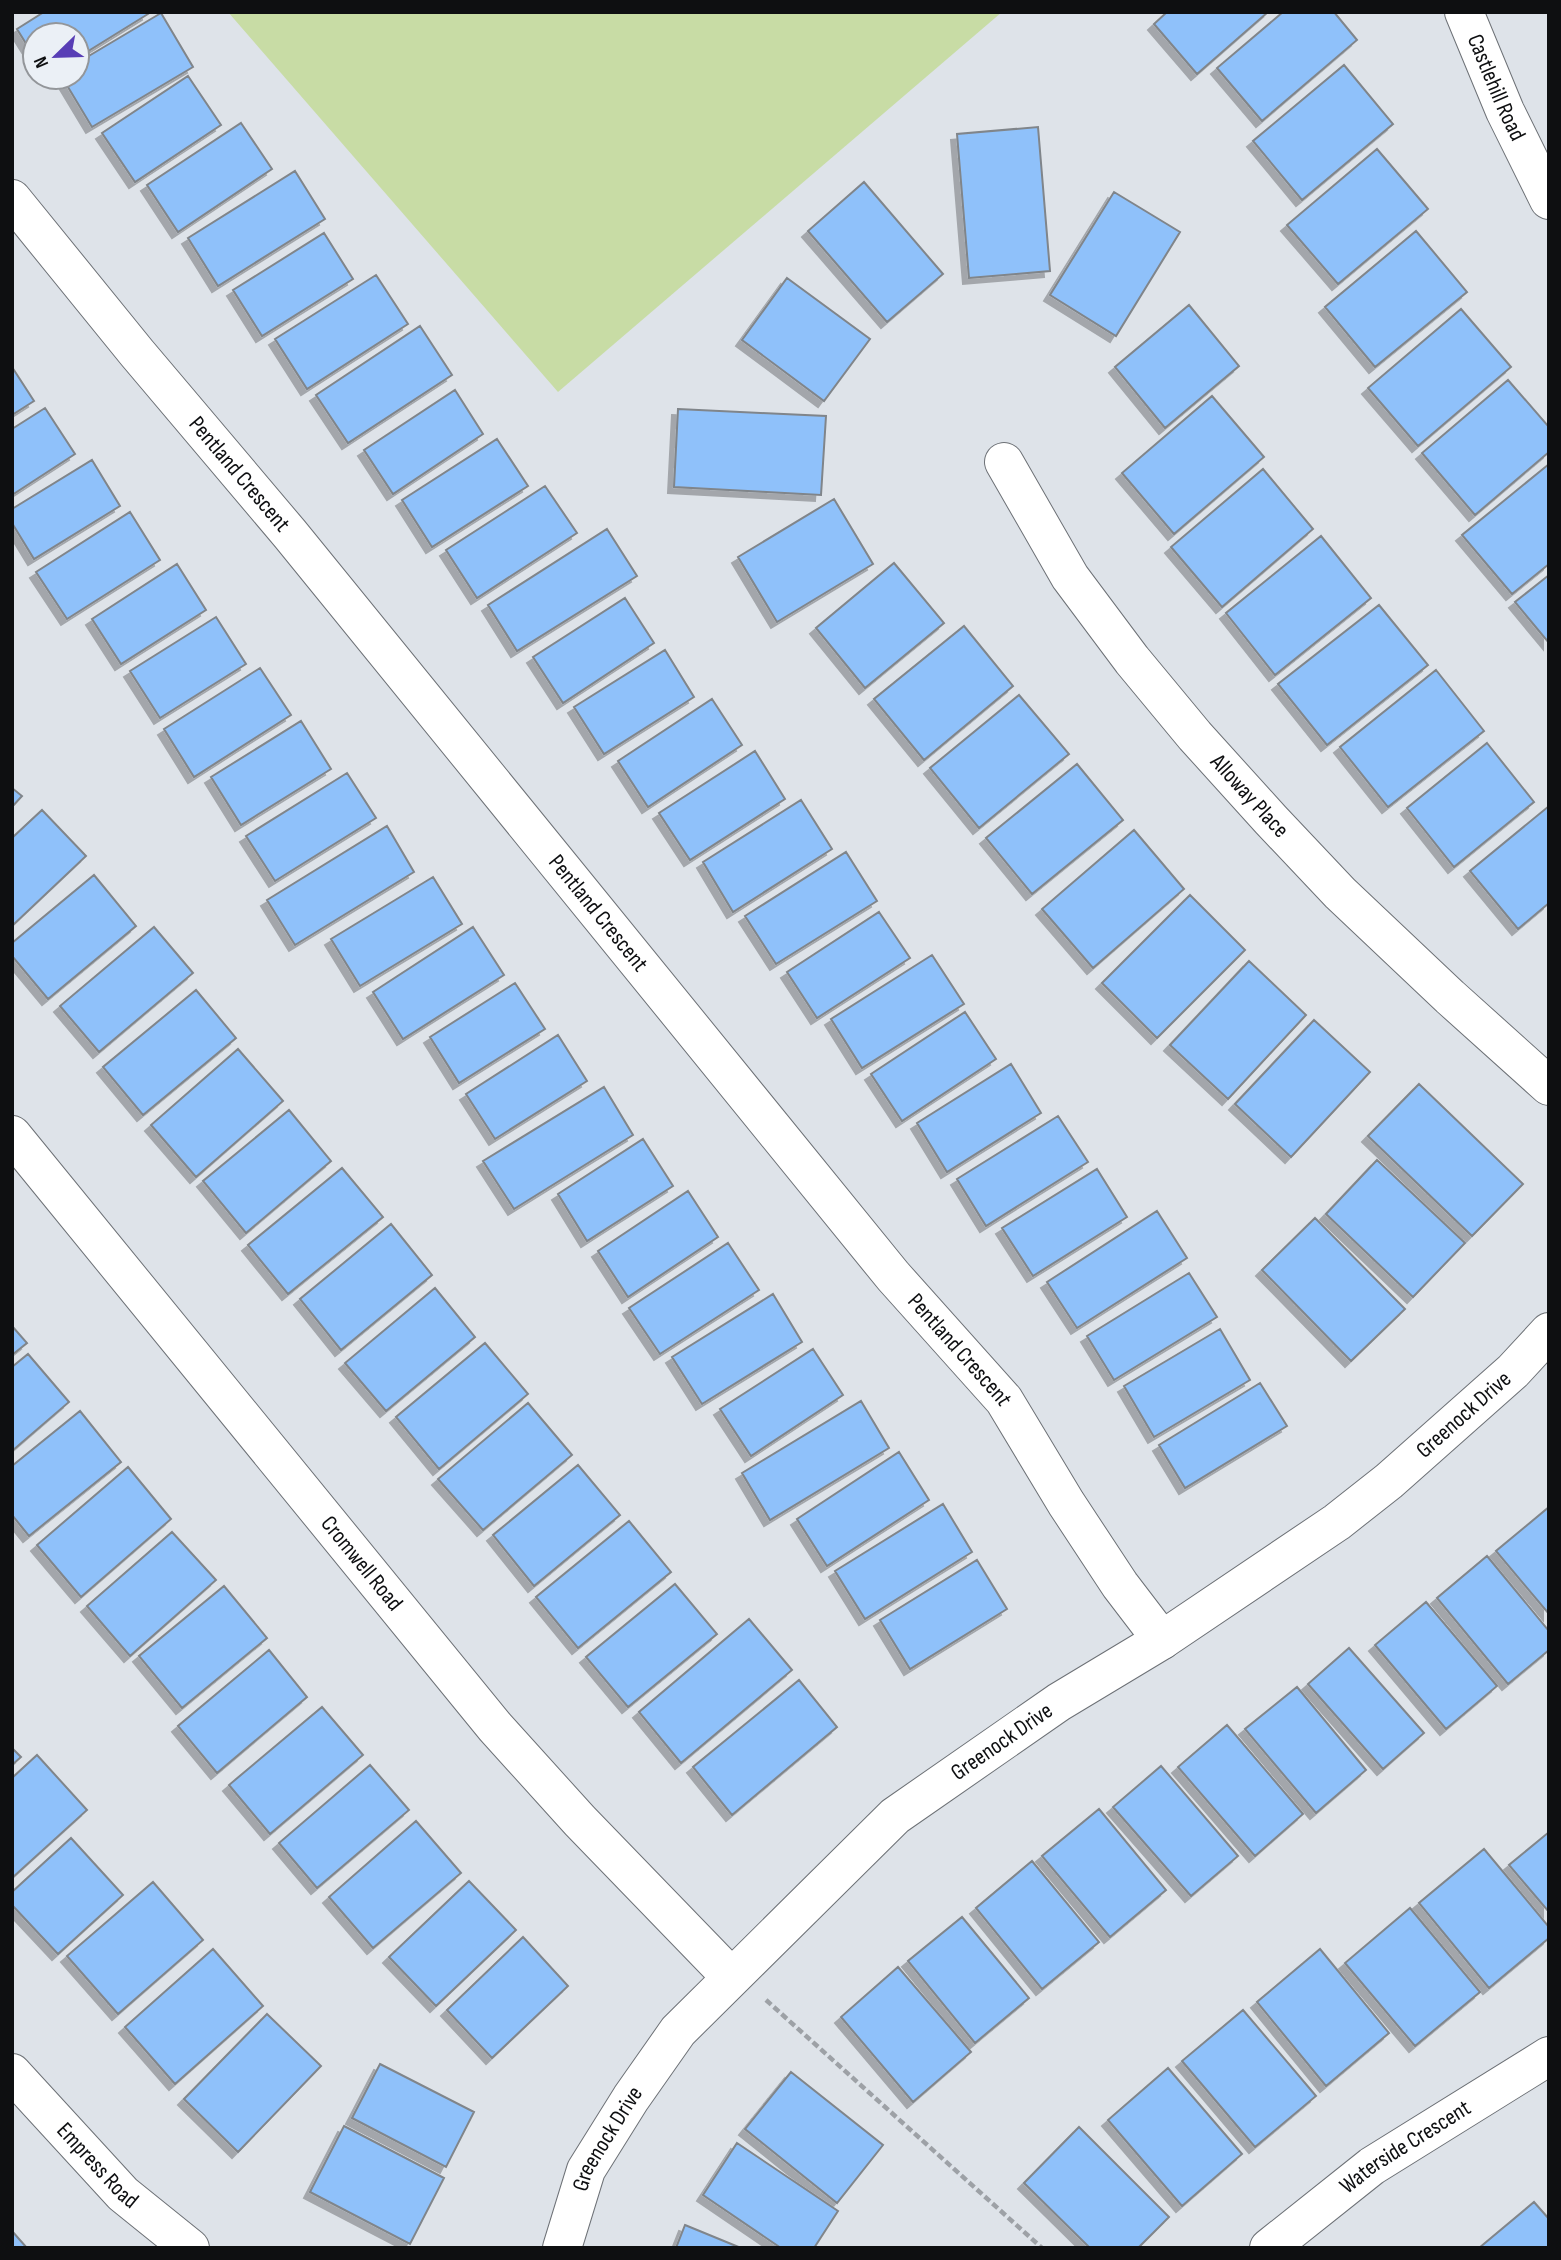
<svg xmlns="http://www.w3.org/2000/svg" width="1561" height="2260" font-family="'Sofia Sans Condensed',sans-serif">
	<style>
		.green { fill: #c8dca5 }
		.building { fill: #8fc1fa; stroke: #80858a; stroke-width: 2; filter: url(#shadow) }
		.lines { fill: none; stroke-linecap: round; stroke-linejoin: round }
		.street-casing { stroke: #6d7176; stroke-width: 40 }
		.path { stroke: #9da1a6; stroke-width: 4.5; stroke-dasharray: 7 3.5; stroke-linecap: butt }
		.street { stroke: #fff; stroke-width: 38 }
		.labels { text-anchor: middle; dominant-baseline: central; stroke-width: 6; stroke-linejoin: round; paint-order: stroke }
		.street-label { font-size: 23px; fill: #0e0f11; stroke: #ebf0f6 }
	</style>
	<defs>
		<filter id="shadow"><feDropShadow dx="-6" dy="6" stdDeviation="0" flood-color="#0004"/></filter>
	</defs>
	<rect width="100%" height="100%" fill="#dee3e9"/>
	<!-- green -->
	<path class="green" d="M 228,12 L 1002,12 L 558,392 Z"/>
	<!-- building -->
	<path class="building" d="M 44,12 L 147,12 L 148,14 L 77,58 L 77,35 L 35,35 L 35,58 L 17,29 Z
		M 1167,12 L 1268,12 L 1197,74 L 1154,24 Z
		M 1283,12 L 1334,12 L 1357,40 L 1262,121 L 1217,68 Z
		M 161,13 L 193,67 L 92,127 L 62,77 L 77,77 L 77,63 Z
		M 1344,65 L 1393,124 L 1302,200 L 1253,141 Z
		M 188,76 L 221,125 L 135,182 L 102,133 Z
		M 241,123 L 272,169 L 178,232 L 147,185 Z
		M 1038,127 L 1050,271 L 969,278 L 957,134 Z
		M 1377,149 L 1428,209 L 1338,284 L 1287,225 Z
		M 295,171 L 325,219 L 218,286 L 188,238 Z
		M 864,182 L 943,274 L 887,322 L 808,231 Z
		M 1114,192 L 1180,232 L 1116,336 L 1050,295 Z
		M 1416,231 L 1467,292 L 1375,367 L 1325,307 Z
		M 324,233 L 353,279 L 262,336 L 233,290 Z
		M 376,275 L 408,324 L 307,389 L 275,339 Z
		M 787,278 L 870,339 L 824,401 L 742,340 Z
		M 1189,305 L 1239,366 L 1165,428 L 1115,367 Z
		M 1461,309 L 1511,367 L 1418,446 L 1368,388 Z
		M 420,326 L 452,375 L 348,443 L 316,395 Z
		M 12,367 L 34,401 L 12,415 Z
		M 1508,380 L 1549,427 L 1549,452 L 1475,515 L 1422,453 Z
		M 455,390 L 483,434 L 393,494 L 364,450 Z
		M 1212,396 L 1264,457 L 1174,534 L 1122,473 Z
		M 45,408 L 75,454 L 12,495 L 12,429 Z
		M 678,409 L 826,416 L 821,495 L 674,487 Z
		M 497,439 L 528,486 L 432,547 L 402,500 Z
		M 92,460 L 120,506 L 34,559 L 12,523 L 12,509 Z
		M 1549,464 L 1549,564 L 1512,594 L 1462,535 Z
		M 1263,469 L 1313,529 L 1222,607 L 1171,547 Z
		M 545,486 L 577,533 L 477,598 L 446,550 Z
		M 834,499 L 873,564 L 777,622 L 738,557 Z
		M 130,512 L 160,560 L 67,619 L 36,572 Z
		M 607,529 L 637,576 L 517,651 L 488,605 Z
		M 1321,536 L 1371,598 L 1275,675 L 1226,613 Z
		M 894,563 L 944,623 L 865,688 L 816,628 Z
		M 177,564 L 206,610 L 121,664 L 92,619 Z
		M 1549,575 L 1549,643 L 1515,602 Z
		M 625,598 L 654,643 L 563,703 L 533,657 Z
		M 1379,605 L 1428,665 L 1327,745 L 1278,684 Z
		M 216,617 L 246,664 L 160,718 L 130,671 Z
		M 964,626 L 1013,686 L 924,760 L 874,699 Z
		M 665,650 L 694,697 L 604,754 L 574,707 Z
		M 260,668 L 291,715 L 194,777 L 164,729 Z
		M 1436,670 L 1484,731 L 1388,807 L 1340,747 Z
		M 1019,695 L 1069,754 L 979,828 L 930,768 Z
		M 712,699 L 742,745 L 648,807 L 618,761 Z
		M 301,721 L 331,769 L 241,825 L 211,777 Z
		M 1487,743 L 1534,802 L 1454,867 L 1407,808 Z
		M 755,751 L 785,799 L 690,860 L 659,813 Z
		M 1077,764 L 1123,820 L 1032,894 L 986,838 Z
		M 347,773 L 376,818 L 275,881 L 246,836 Z
		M 12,788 L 22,796 L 12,807 Z
		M 801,800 L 832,849 L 733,912 L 703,862 Z
		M 1549,806 L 1549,903 L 1518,929 L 1470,871 Z
		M 42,810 L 86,856 L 12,926 L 12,838 Z
		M 387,826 L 414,872 L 295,945 L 267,900 Z
		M 1134,830 L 1184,889 L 1093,968 L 1042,909 Z
		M 846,852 L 877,901 L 776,964 L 745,916 Z
		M 94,875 L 136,926 L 48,999 L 12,956 L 12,943 Z
		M 433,877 L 462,924 L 360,986 L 331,939 Z
		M 1190,895 L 1245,950 L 1157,1038 L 1102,983 Z
		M 879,912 L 910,958 L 817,1018 L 787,972 Z
		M 154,927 L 193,973 L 99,1052 L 60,1006 Z
		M 473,927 L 504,975 L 403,1039 L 373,992 Z
		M 932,955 L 964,1004 L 862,1068 L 831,1019 Z
		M 1249,961 L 1306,1015 L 1228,1099 L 1170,1045 Z
		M 515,983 L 545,1029 L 459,1083 L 430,1037 Z
		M 196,990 L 236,1038 L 143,1115 L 103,1067 Z
		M 965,1012 L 996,1059 L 902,1121 L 871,1074 Z
		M 1314,1020 L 1370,1072 L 1291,1157 L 1235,1104 Z
		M 558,1035 L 587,1081 L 495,1139 L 466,1094 Z
		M 238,1049 L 283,1101 L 196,1177 L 151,1125 Z
		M 1011,1064 L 1041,1113 L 947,1172 L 917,1123 Z
		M 1419,1084 L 1523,1184 L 1472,1236 L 1368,1136 Z
		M 604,1087 L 633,1135 L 514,1209 L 483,1161 Z
		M 289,1110 L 331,1161 L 246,1233 L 203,1181 Z
		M 1058,1116 L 1088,1162 L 986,1226 L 957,1179 Z
		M 643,1139 L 673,1186 L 587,1241 L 558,1194 Z
		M 1377,1160 L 1465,1243 L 1413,1297 L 1326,1214 Z
		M 342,1168 L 383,1217 L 288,1294 L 248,1245 Z
		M 1097,1169 L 1127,1217 L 1033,1276 L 1002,1228 Z
		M 688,1191 L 718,1237 L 628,1297 L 598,1251 Z
		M 1157,1211 L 1187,1258 L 1077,1328 L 1047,1282 Z
		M 1315,1218 L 1405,1309 L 1351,1361 L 1262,1270 Z
		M 391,1224 L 432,1275 L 341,1350 L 300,1299 Z
		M 728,1243 L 759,1290 L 660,1354 L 629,1308 Z
		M 1189,1273 L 1217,1317 L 1114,1380 L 1087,1336 Z
		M 435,1288 L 475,1337 L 386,1411 L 345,1363 Z
		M 773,1294 L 802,1342 L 702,1404 L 672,1357 Z
		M 12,1326 L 27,1343 L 12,1355 Z
		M 1220,1329 L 1250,1380 L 1154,1437 L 1124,1386 Z
		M 485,1343 L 528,1394 L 439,1469 L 396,1417 Z
		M 813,1349 L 843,1395 L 751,1456 L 720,1409 Z
		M 28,1354 L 69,1402 L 12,1451 L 12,1367 Z
		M 1260,1383 L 1287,1426 L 1185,1488 L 1159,1445 Z
		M 861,1401 L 889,1448 L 770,1520 L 742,1473 Z
		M 528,1403 L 572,1455 L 483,1530 L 438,1479 Z
		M 80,1411 L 121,1462 L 29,1536 L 12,1515 L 12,1466 Z
		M 899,1452 L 929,1500 L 827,1566 L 797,1519 Z
		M 578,1465 L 620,1515 L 534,1586 L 493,1535 Z
		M 128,1467 L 171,1519 L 81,1597 L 37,1545 Z
		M 943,1504 L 972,1552 L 865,1619 L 835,1571 Z
		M 1549,1507 L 1549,1614 L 1496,1551 Z
		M 629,1521 L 671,1572 L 578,1648 L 536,1597 Z
		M 172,1532 L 216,1580 L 130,1656 L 87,1606 Z
		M 1487,1556 L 1549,1631 L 1549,1650 L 1508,1684 L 1437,1598 Z
		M 977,1560 L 1007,1609 L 910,1669 L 880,1620 Z
		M 675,1584 L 717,1634 L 628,1707 L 586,1657 Z
		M 224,1586 L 267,1638 L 182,1708 L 139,1656 Z
		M 1426,1602 L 1497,1686 L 1446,1729 L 1375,1645 Z
		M 749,1619 L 792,1670 L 681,1763 L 639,1712 Z
		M 1349,1648 L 1424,1733 L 1383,1769 L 1308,1684 Z
		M 269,1650 L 307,1697 L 217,1773 L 178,1726 Z
		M 799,1680 L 837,1727 L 732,1815 L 693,1767 Z
		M 1297,1687 L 1366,1770 L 1316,1813 L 1245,1729 Z
		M 322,1707 L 363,1755 L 270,1834 L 229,1785 Z
		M 1227,1725 L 1303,1814 L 1255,1856 L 1178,1767 Z
		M 12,1748 L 21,1757 L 12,1765 Z
		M 37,1755 L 87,1810 L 12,1878 L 12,1778 Z
		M 370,1765 L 409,1810 L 317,1888 L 279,1843 Z
		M 1161,1766 L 1238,1856 L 1191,1896 L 1113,1807 Z
		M 1099,1809 L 1166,1890 L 1110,1937 L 1042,1856 Z
		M 416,1821 L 461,1873 L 373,1948 L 329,1897 Z
		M 1549,1832 L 1549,1912 L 1509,1865 Z
		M 71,1838 L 123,1895 L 58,1954 L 12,1905 L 12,1892 Z
		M 1484,1849 L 1549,1927 L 1549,1938 L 1489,1988 L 1419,1903 Z
		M 1032,1861 L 1099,1942 L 1042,1989 L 976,1908 Z
		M 469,1881 L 516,1930 L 436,2006 L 389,1957 Z
		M 153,1882 L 203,1940 L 118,2014 L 67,1956 Z
		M 1410,1908 L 1480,1992 L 1415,2046 L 1345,1963 Z
		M 962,1917 L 1029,1998 L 975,2043 L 908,1961 Z
		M 523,1937 L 568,1986 L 492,2058 L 447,2010 Z
		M 213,1949 L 263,2006 L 175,2084 L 125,2027 Z
		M 1320,1949 L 1389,2033 L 1326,2086 L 1257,2002 Z
		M 898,1967 L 971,2052 L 913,2102 L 841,2017 Z
		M 1243,2010 L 1316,2096 L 1255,2147 L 1182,2061 Z
		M 267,2014 L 321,2066 L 238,2152 L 184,2099 Z
		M 380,2064 L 474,2112 L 446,2167 L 352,2118 Z
		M 1168,2068 L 1242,2154 L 1182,2206 L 1108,2120 Z
		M 791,2072 L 883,2145 L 837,2203 L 745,2129 Z
		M 344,2126 L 444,2178 L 410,2244 L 310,2192 Z
		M 1079,2127 L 1169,2217 L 1138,2248 L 1090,2248 L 1024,2183 Z
		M 737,2143 L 838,2211 L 814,2248 L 781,2248 L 703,2195 Z
		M 1534,2202 L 1549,2219 L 1549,2248 L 1479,2248 Z
		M 685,2225 L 741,2248 L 676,2248 Z
		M 12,2231 L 27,2248 L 12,2248 Z"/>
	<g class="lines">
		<!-- street casing -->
		<g class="street-casing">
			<g id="street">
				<path id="s1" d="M 1464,12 L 1505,111 L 1549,200"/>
				<path id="s2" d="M 12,199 L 137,353 L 290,534 L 893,1276 L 1004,1400 L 1066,1503 L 1120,1585 L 1162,1640"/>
				<path id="s3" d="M 1004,462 L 1070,577 L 1132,660 L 1195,736 L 1271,820 L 1340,893 L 1450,997 L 1549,1086"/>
				<path id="s4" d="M 12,1135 L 495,1727 L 580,1821 L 731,1977"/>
				<path id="s5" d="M 12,2073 L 123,2194 L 190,2248"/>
				<path id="s6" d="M 562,2248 L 586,2170 L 631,2098 L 678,2031 L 895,1816 L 1059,1702 L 1162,1640 L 1337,1522 L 1389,1481 L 1513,1371 L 1549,1332"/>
				<path id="s7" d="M 1269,2248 L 1372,2166 L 1549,2056"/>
			</g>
		</g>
		<!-- path -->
		<path class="path" d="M 766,2000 L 1042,2248"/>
		<!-- street -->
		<use href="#street" class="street"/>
	</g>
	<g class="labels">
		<!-- street labels -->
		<g class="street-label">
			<text stroke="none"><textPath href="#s1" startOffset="82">Castlehill Road</textPath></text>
			<text stroke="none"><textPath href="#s2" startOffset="357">Pentland Crescent</textPath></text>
			<text stroke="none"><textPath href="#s3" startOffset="416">Alloway Place</textPath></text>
			<text stroke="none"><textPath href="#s2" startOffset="924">Pentland Crescent</textPath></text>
			<text stroke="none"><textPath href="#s2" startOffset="1491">Pentland Crescent</textPath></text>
			<text stroke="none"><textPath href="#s6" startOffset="1251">Greenock Drive</textPath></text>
			<text stroke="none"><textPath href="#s4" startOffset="553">Cromwell Road</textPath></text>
			<text stroke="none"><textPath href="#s6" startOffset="684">Greenock Drive</textPath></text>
			<text stroke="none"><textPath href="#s6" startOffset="119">Greenock Drive</textPath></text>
			<text stroke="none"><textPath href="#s7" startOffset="170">Waterside Crescent</textPath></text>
			<text stroke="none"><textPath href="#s5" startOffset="126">Empress Road</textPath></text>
		</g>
	</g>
	<!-- border -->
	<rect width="1561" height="2260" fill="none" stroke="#0e0f11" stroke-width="28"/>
	<!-- north arrow -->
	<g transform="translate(56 56) rotate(247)"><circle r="33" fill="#ebf0f6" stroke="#93969a" stroke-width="2"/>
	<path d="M0-5L12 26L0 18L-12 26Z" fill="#583eb6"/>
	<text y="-10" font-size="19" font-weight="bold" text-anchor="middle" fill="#0e0f11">N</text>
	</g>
</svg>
